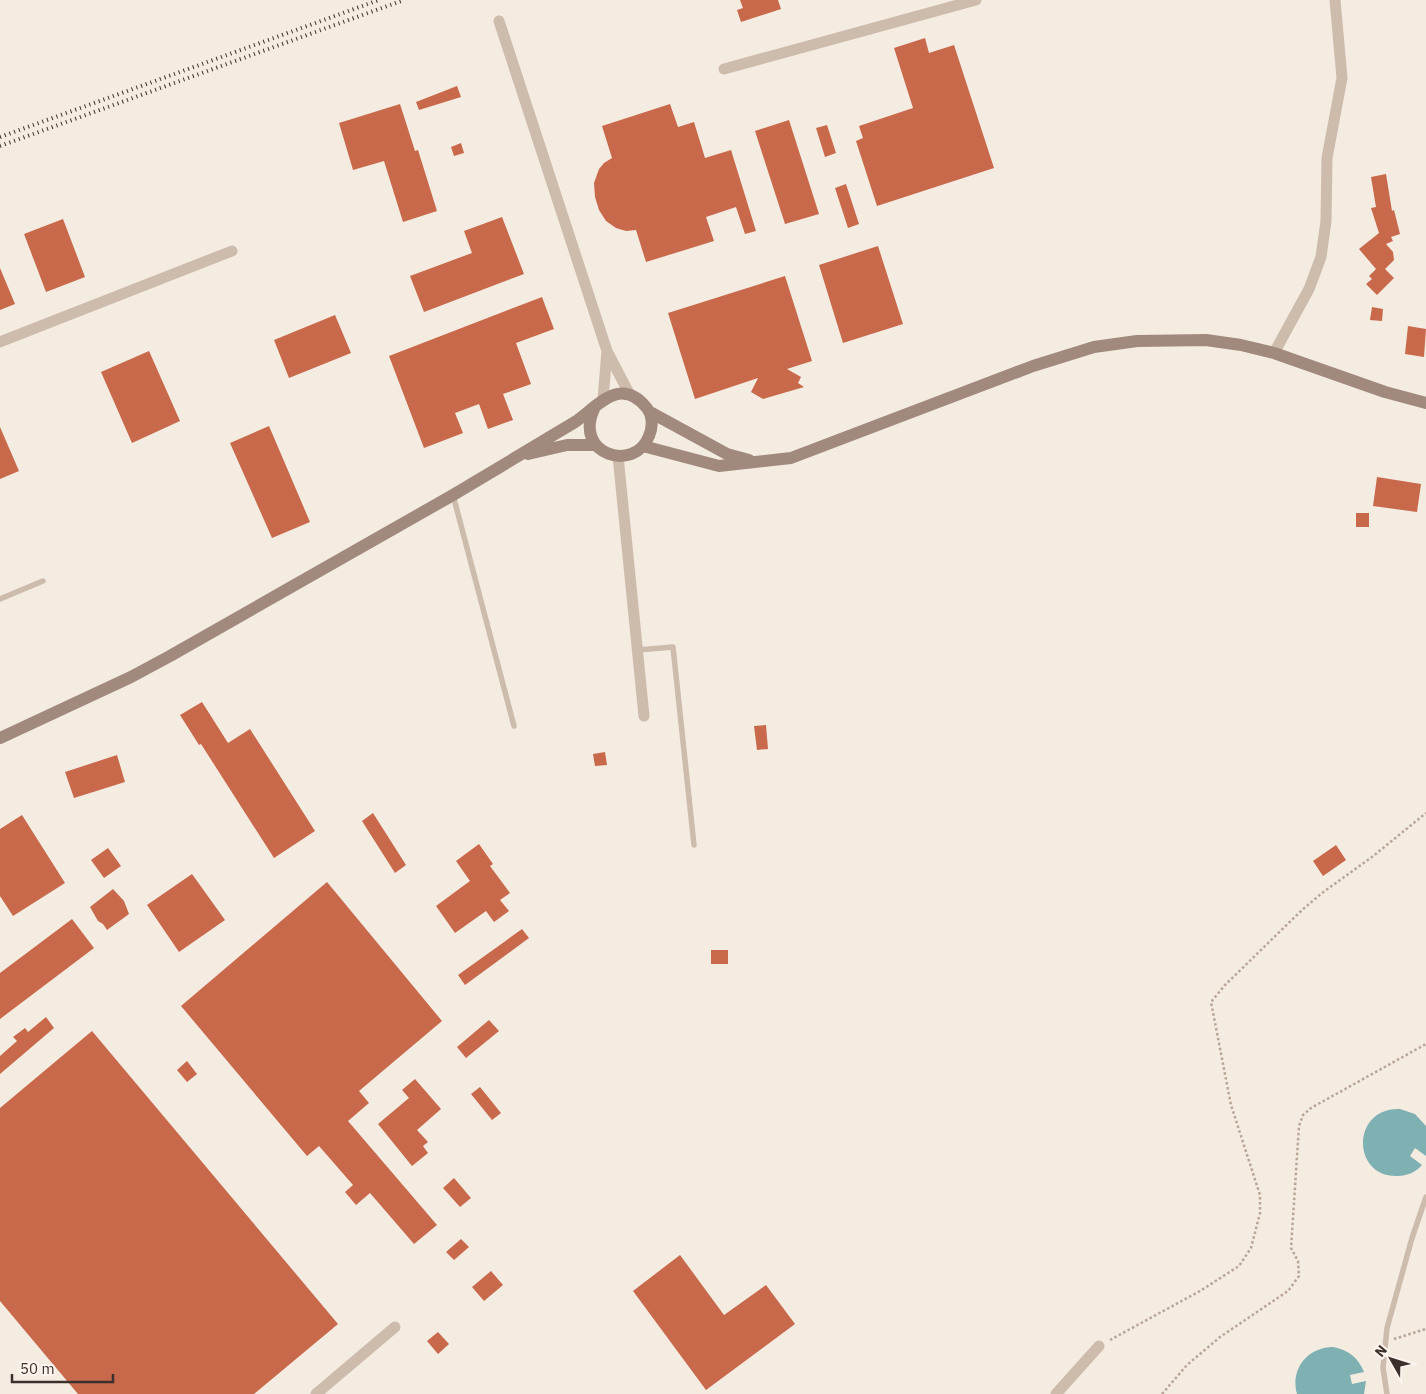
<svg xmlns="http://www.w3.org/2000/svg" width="1426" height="1394" font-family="'IBM Plex Sans',sans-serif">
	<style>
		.water { fill: #7fb0b2 }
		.building { fill: #c8694b }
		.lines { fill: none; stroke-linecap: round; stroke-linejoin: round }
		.path { stroke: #b9a596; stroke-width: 2.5; stroke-dasharray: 2.5 2.5; stroke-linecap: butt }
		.lane { stroke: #cdbbac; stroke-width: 5.5 }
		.street { stroke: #cdbbac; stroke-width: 11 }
		.secondary { stroke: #a18a7d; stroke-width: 12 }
		.rail { stroke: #3b302b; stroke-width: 4; stroke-dasharray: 1 4; stroke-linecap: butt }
	</style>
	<rect width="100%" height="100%" fill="#f4ebe1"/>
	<!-- water -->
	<path class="water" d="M 1400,1109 L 1415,1114 L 1426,1126 L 1426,1156 L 1415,1148 L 1410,1156 L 1422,1165 C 1416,1172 1407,1176 1398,1176 C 1351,1178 1351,1107 1400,1109 Z
		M 1333,1347 C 1348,1350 1358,1357 1364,1372 L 1350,1375 L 1352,1384 L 1366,1381 L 1364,1394 L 1297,1394 C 1290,1370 1307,1347 1333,1347 Z"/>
	<!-- building -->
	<path class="building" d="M 740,0 L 778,0 L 781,9 L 741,22 L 737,10 L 743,8 Z
		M 925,38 L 929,53 L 954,45 L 994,168 L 877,206 L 856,141 L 863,138 L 859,126 L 913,108 L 894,48 Z
		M 457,86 L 461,97 L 419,110 L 416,102 Z
		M 400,104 L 415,151 L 418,150 L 437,211 L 403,222 L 384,161 L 353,170 L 339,123 Z
		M 670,104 L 678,127 L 694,122 L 705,158 L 731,150 L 756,231 L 745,234 L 736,207 L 706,217 L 714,241 L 646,262 L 636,230 L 626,231 L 616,228 L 606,221 L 599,210 L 595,197 L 594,183 L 599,169 L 604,163 L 612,158 L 602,126 Z
		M 789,120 L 819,214 L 785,224 L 755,131 Z
		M 827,125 L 836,153 L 825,157 L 816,128 Z
		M 461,143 L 464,153 L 454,156 L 451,147 Z
		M 1386,174 L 1392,211 L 1394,210 L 1400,234 L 1391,237 L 1393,241 L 1386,244 L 1393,252 L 1394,260 L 1385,269 L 1394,278 L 1377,295 L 1366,284 L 1372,279 L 1369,276 L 1376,269 L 1359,249 L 1379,233 L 1371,208 L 1376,207 L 1371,177 Z
		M 846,184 L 859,224 L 848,228 L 835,188 Z
		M 502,217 L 524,274 L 424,312 L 410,276 L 472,253 L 464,231 Z
		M 63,219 L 85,277 L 46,292 L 24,234 Z
		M 878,246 L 903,324 L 843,343 L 819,265 Z
		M 0,268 L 15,304 L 0,310 Z
		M 785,276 L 812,361 L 787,369 L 801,377 L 798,383 L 804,387 L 763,399 L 751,392 L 758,378 L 695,399 L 668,313 Z
		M 542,297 L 554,329 L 516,343 L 531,384 L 503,394 L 513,420 L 488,429 L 479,404 L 455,413 L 463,433 L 424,448 L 389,356 Z
		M 1372,307 L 1383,309 L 1382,321 L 1370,320 Z
		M 335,315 L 351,353 L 289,378 L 274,340 Z
		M 1408,326 L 1426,329 L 1424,357 L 1405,354 Z
		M 149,351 L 180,421 L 132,443 L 101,372 Z
		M 269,426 L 310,522 L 272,538 L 230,443 Z
		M 0,427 L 19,471 L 0,479 Z
		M 1377,477 L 1421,484 L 1417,512 L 1373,506 Z
		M 1356,513 L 1369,513 L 1369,527 L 1356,527 Z
		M 202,702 L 228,743 L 250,729 L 315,831 L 274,858 L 201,744 L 199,745 L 180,715 Z
		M 766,725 L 768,749 L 757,750 L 754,726 Z
		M 605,752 L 607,765 L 595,766 L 593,754 Z
		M 117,755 L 125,782 L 74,798 L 65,772 Z
		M 373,813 L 406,865 L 395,873 L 362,821 Z
		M 22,815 L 65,883 L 13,916 L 0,896 L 0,829 Z
		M 479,844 L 493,864 L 490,866 L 510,893 L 500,900 L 509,911 L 494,922 L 486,911 L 455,933 L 436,906 L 470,881 L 456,861 Z
		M 1336,845 L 1346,860 L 1323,876 L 1313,861 Z
		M 108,848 L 121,866 L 104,878 L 91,860 Z
		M 192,874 L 225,920 L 179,952 L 147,905 Z
		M 327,882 L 442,1021 L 359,1091 L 369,1103 L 348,1121 L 437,1225 L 414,1244 L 370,1193 L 356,1205 L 345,1192 L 353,1185 L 319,1146 L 307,1156 L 181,1006 Z
		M 113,889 L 124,901 L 129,914 L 107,930 L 103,924 L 98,921 L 90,907 Z
		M 72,919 L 94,948 L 0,1019 L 0,973 Z
		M 522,929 L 529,938 L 465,985 L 458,975 Z
		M 711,950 L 728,950 L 728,964 L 711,964 Z
		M 46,1017 L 54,1028 L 0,1074 L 0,1056 L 17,1041 L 13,1037 L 25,1028 L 28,1032 Z
		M 489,1020 L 499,1031 L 466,1058 L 457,1047 Z
		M 92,1031 L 338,1324 L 254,1394 L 78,1394 L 0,1301 L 0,1108 Z
		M 187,1061 L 197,1074 L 187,1082 L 177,1070 Z
		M 415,1079 L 441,1109 L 417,1130 L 428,1142 L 423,1146 L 428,1153 L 412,1166 L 378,1124 L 409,1098 L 402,1090 Z
		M 480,1087 L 501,1113 L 492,1120 L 471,1094 Z
		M 454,1178 L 471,1198 L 460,1207 L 443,1188 Z
		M 461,1239 L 469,1247 L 454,1260 L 446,1252 Z
		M 680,1255 L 724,1315 L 766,1285 L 795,1324 L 706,1390 L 633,1291 Z
		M 491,1271 L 503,1285 L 484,1301 L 472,1287 Z
		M 438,1332 L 449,1344 L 438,1354 L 427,1341 Z"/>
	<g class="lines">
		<!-- path -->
		<path class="path" d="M 1394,1339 L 1426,1329
			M 1110,1340 L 1200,1291 L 1239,1266 L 1251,1248 L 1260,1213 L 1260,1195 L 1231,1105 L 1211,1002 L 1225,985 L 1302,910 L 1322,893 L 1372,857 L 1426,813
			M 1162,1394 L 1187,1365 L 1220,1337 L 1288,1291 L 1299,1276 L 1298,1261 L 1291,1248 L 1299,1126 L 1303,1115 L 1311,1108 L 1426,1044"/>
		<!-- lane -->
		<path class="lane" d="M 453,495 L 514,726
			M 0,599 L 43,581
			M 638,650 L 673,647 L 694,845
			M 1387,1394 L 1383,1368 L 1387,1328 L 1412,1238 L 1426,1197"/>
		<!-- street -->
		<path class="street" d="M 499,21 L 607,351 L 630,395
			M 724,69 L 976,0
			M 0,342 L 232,251
			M 1274,353 L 1309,289 L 1321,257 L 1326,221 L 1327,158 L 1342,78 L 1335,0
			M 603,399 L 607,351
			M 618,456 L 644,716
			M 316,1394 L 395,1327
			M 1056,1394 L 1099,1346"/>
		<!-- secondary -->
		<path class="secondary" d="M 650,412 L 727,454 L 749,460
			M 643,446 L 719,466 L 791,458 L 1033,366 L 1094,347 L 1137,341 L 1206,340 L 1241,345 L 1274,353 L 1385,392 L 1426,403
			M 528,454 L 567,445 L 596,445
			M 0,738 L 131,677 L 170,656 L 453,495 L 575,422 C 598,406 620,376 646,407 C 653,415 653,427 649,436 C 635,473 573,455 594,409"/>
		<!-- rail -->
		<path class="rail" d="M 0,137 L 379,0
			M 0,146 L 404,0"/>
	</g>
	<!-- north arrow -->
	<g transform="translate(1391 1359) rotate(309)" stroke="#fbf5ee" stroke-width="4" paint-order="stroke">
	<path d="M0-4L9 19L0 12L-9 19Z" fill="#3b302b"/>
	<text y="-8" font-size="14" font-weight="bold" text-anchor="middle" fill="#3b302b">N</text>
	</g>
	<!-- scale -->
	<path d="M12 1374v8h101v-8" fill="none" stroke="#3b302b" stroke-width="2.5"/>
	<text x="20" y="1374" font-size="15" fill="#3b302b" stroke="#fbf5ee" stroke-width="4" paint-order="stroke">50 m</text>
</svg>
